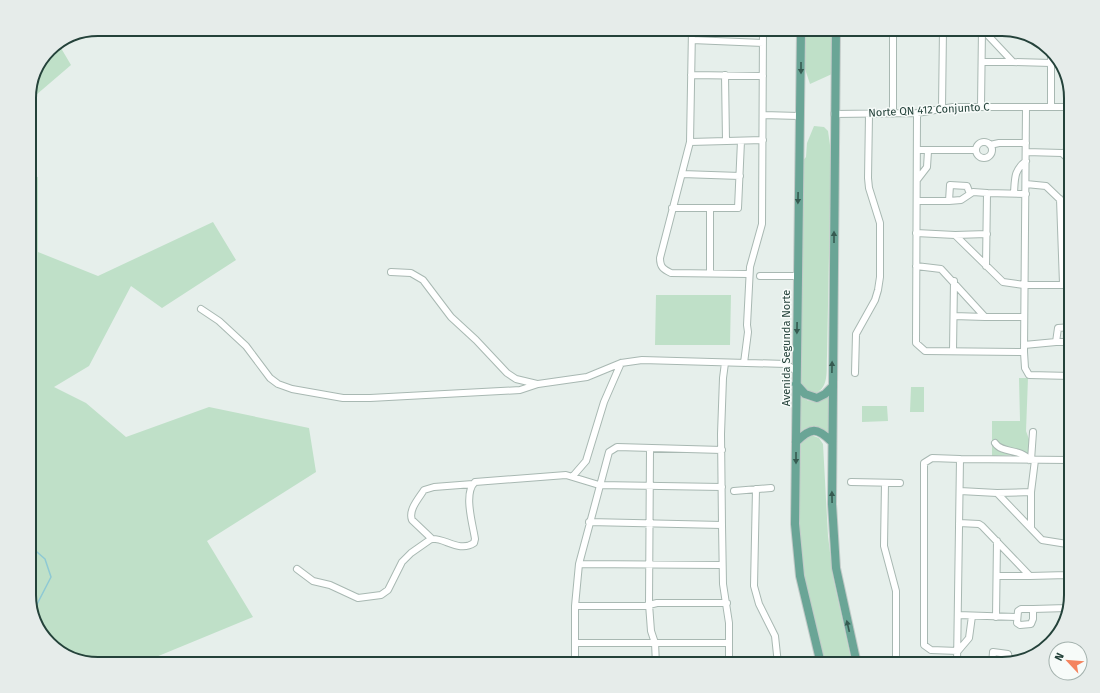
<svg xmlns="http://www.w3.org/2000/svg" width="1100" height="693" font-family="'Fira Sans',sans-serif">
	<style>
		.green { fill: #bfe0c8 }
		.lines { fill: none; stroke-linecap: round; stroke-linejoin: round }
		.stream { stroke: #8ec9d4; stroke-width: 1.5 }
		.minor-casing { stroke: #a8b8b2; stroke-width: 8 }
		.major-casing { stroke: #c2cac8; stroke-width: 10 }
		.minor { stroke: #fff; stroke-width: 6 }
		.major { stroke: #6aa596; stroke-width: 8 }
		.oneway { fill: #365b51 }
		.labels { text-anchor: middle; dominant-baseline: central; stroke-width: 3; stroke-linejoin: round; paint-order: stroke }
		.street-label { font-size: 11px; fill: #24423a; stroke: #f7fbf9 }
		.rim { fill: none; stroke: #24423a; stroke-width: 2 }
	</style>
	<rect width="100%" height="100%" fill="#e6efeb"/>
	<!-- green -->
	<path class="green" d="M 804,29 L 832,29 L 832,74 L 810,84 L 803,63 Z
		M 58,43 L 71,65 L 29,101 L 29,94 L 49,49 Z
		M 814,126 L 824,127 L 828,131 L 831,152 L 827,356 C 826,372 830,389 812,395 L 798,384 L 800,164 L 806,157 L 807,143 Z
		M 29,176 L 38,177 L 38,252 L 98,276 L 213,222 L 236,260 L 162,308 L 131,286 L 89,366 L 54,387 L 86,403 L 126,437 L 209,407 L 309,428 L 316,472 L 207,541 L 253,617 L 139,664 L 98,664 L 60,652 L 38,629 L 29,599 Z
		M 656,295 L 731,295 L 730,345 L 655,345 Z
		M 1019,378 L 1028,378 L 1026,431 L 1030,442 L 1029,454 L 992,456 L 992,421 L 1020,421 Z
		M 911,387 L 924,387 L 924,412 L 910,412 Z
		M 799,394 C 808,404 817,403 828,396 L 828,433 L 814,426 L 804,429 L 799,434 Z
		M 862,406 L 887,406 L 888,421 L 862,422 Z
		M 811,435 L 819,438 L 823,444 L 828,536 L 833,577 L 852,664 L 822,664 L 801,575 L 797,524 L 801,444 L 804,438 Z"/>
	<g class="lines">
		<!-- stream -->
		<path class="stream" d="M 29,545 L 45,559 L 51,577 L 33,612"/>
		<!-- minor casing -->
		<g class="minor-casing">
			<path id="minor" d="M 692,29 L 690,142 L 660,258 C 660,267 663,269 671,273 L 749,274
				M 893,29 L 893,114
				M 982,29 L 1013,62 L 1051,63
				M 692,40 L 763,43
				M 982,62 L 1013,62
				M 691,75 L 763,76
				M 725,75 L 726,141
				M 981,106 L 982,29
				M 1051,106 L 1051,52
				M 942,108 L 943,29
				M 917,113 L 916,343 L 925,351 L 1024,352 L 1025,368 L 1029,375 L 1071,376
				M 834,114 L 917,113 L 953,107 L 1071,107
				M 763,115 L 799,116
				M976 150a8 8 0 1 1 16 0a8 8 0 1 1-16 0Z
				M 690,142 L 763,140
				M 990,145 L 999,143 L 1026,143
				M 917,150 L 975,150
				M 1026,152 L 1062,153 L 1071,162
				M 1062,153 L 1071,152
				M 682,174 L 740,176
				M 917,180 L 927,167 L 928,151
				M 1026,184 L 1046,186 L 1071,210
				M 1014,193 C 1015,178 1014,170 1026,161
				M 970,194 L 967,186 L 950,185 L 949,201 L 961,200 L 973,192 L 987,193
				M 1060,199 L 1063,284
				M 917,201 L 949,201
				M 672,208 L 738,208 L 741,141
				M 710,209 L 710,273
				M 916,233 L 955,235 L 1003,282 L 1024,285 L 1071,285
				M 1062,234 L 1071,234
				M 955,235 L 987,234
				M 916,266 L 941,269 L 985,317 L 1024,317
				M 986,266 L 987,193 L 1026,194
				M 391,272 L 411,273 L 423,280 L 451,317 L 476,340 L 507,373 L 516,379 L 537,384
				M 760,276 L 797,276
				M 201,309 L 219,321 L 246,346 L 270,378 L 278,384 L 292,389 L 343,398 L 370,398 L 520,390 L 538,384 L 587,377 L 621,363 L 642,360 L 786,364 L 796,371
				M 954,316 L 985,317
				M 1071,327 L 1058,328 L 1056,342 L 1071,342
				M 1024,345 L 1056,342
				M 953,351 L 954,281
				M 1024,352 L 1026,107
				M 725,363 L 723,378 L 721,434 L 722,525 L 723,584 L 729,623 L 729,664
				M 744,363 L 748,332 L 747,325 L 750,267 L 762,224 L 763,29
				M 855,373 L 856,334 L 875,300 L 878,290 L 880,277 L 880,223 L 869,188 L 868,178 L 869,115
				M 995,443 C 1002,454 1021,448 1029,460
				M 650,449 L 649,604 L 651,631 L 655,643 L 656,664
				M 960,459 L 932,458 L 924,463 L 924,645 L 931,650 L 958,651 L 969,638 L 972,616
				M 1031,460 L 1033,432
				M 573,476 L 586,461 L 604,402 L 621,363
				M 851,482 L 900,483
				M 885,483 L 884,546 L 896,591 L 896,664
				M 756,489 L 754,586 L 759,604 L 775,636 L 778,664
				M 734,491 L 771,488
				M 960,491 L 997,493 L 1042,540 L 1067,544
				M 997,493 L 1031,492
				M 589,522 L 722,525
				M 959,523 L 979,524 L 982,526 L 1030,576 L 1067,575
				M 1031,527 L 1031,492 L 1035,460
				M 432,539 L 412,520 C 408,510 419,498 424,490 L 434,487 L 473,484
				M 579,564 L 722,565
				M 297,569 L 313,581 L 330,585 L 358,598 L 381,595 L 388,590 L 402,562 L 411,553 L 431,539 C 444,537 459,553 474,543 L 475,539 C 473,525 463,493 475,482 L 566,475 L 599,485 L 722,487
				M 997,576 L 1030,576
				M 575,606 L 645,606 L 657,603 L 727,603
				M 1021,609 L 1033,609 L 1033,619 L 1031,624 L 1020,625 L 1017,623 L 1018,611 Z
				M 1033,609 L 1067,608 L 1068,460
				M 958,615 L 1016,617
				M 996,617 L 997,541
				M 1059,634 L 1060,633
				M 575,643 L 729,643
				M 1010,659 L 1022,659
				M 575,664 L 575,606 L 579,564 L 609,452 L 617,447 L 722,450
				M 957,664 L 960,459 L 1068,460 L 1068,436 L 1071,430
				M 992,664 L 993,652 L 1008,654 L 1010,662"/>
		</g>
		<!-- major casing -->
		<g class="major-casing">
			<path id="major" d="M 801,29 L 795,524 L 800,576 L 821,664
				M 836,29 L 832,504 L 836,568 L 857,664
				M 796,384 L 805,394 L 817,398 L 825,394 L 832,387
				M 796,442 C 811,427 817,427 832,442"/>
		</g>
		<!-- minor -->
		<use href="#minor" class="minor"/>
		<!-- major -->
		<use href="#major" class="major"/>
	</g>
	<!-- one-way arrows -->
	<defs><path id="oneway-solid" d="M-6-.8H1V-3.2L6.5 0L1 3.2V.8H-6Z"/></defs>
	<g class="oneway">
		<use href="#oneway-solid" transform="translate(801 68) rotate(90)"/>
		<use href="#oneway-solid" transform="translate(798 198) rotate(91)"/>
		<use href="#oneway-solid" transform="translate(834 237) rotate(-90)"/>
		<use href="#oneway-solid" transform="translate(797 328) rotate(91)"/>
		<use href="#oneway-solid" transform="translate(832 367) rotate(-89)"/>
		<use href="#oneway-solid" transform="translate(796 458) rotate(90)"/>
		<use href="#oneway-solid" transform="translate(832 497) rotate(-91)"/>
		<use href="#oneway-solid" transform="translate(848 626) rotate(-103)"/>
	</g>
	<g class="labels">
		<!-- street labels -->
		<g class="street-label">
			<text transform="translate(929 110) rotate(-3)">Norte QN 412 Conjunto C</text>
			<text transform="translate(786 348) rotate(-90)">Avenida Segunda Norte</text>
		</g>
	</g>
	<!-- crop -->
	<path d="M0 0H1100V693H0ZM98 36H1002A62 62 0 0 1 1064 98V595A62 62 0 0 1 1002 657H98A62 62 0 0 1 36 595V98A62 62 0 0 1 98 36Z" fill="#e6ecea" fill-rule="evenodd"/>
	<path class="rim" d="M98 36H1002A62 62 0 0 1 1064 98V595A62 62 0 0 1 1002 657H98A62 62 0 0 1 36 595V98A62 62 0 0 1 98 36Z"/>
	<!-- north arrow -->
	<g transform="translate(1068 661) rotate(296)"><circle r="19" fill="#f7fbf9" stroke="#a3b1ad"/>
	<path d="M0-3L7 15L0 10L-7 15Z" fill="#f4845f"/>
	<text y="-6" font-size="11" font-weight="bold" text-anchor="middle" fill="#24423a">N</text>
	</g>
</svg>
